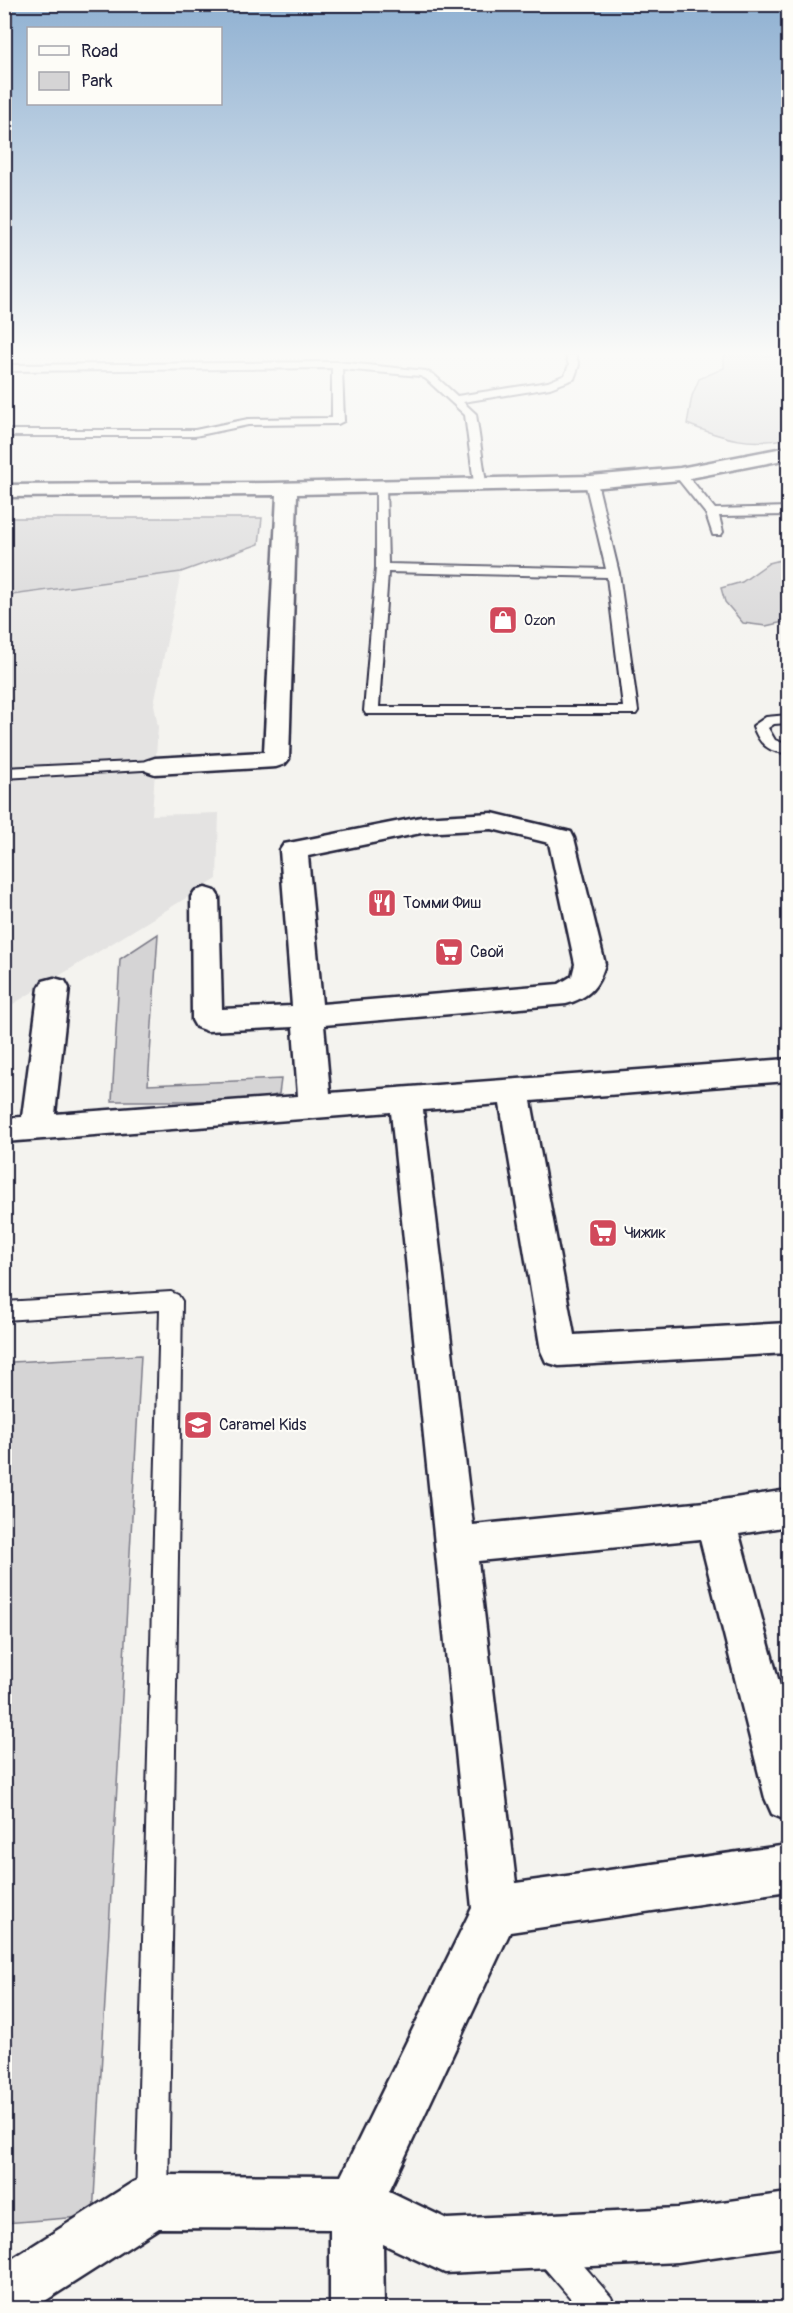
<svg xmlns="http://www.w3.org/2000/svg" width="793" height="2313" font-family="Pangolin,sans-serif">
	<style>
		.built { fill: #e4e3e2 }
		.green { fill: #d5d4d5; stroke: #7c7b88; stroke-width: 1.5 }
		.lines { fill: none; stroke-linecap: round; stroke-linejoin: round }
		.lane-casing { stroke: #22223b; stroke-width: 4 }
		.street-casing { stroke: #22223b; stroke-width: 5 }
		.lane { fill: #fdfcf7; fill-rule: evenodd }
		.street { fill: #fdfcf7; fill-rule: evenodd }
		.labels { text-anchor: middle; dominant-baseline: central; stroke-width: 4.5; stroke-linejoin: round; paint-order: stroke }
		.far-poi-label { font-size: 14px; fill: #22223b; stroke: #fdfcf7; text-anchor: start }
		.poi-label { font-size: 16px; fill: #22223b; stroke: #fdfcf7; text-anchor: start }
	</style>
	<rect width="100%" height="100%" fill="#f4f3ef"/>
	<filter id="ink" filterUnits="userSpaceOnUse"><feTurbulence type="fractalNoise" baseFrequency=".0167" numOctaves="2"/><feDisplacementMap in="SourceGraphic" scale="12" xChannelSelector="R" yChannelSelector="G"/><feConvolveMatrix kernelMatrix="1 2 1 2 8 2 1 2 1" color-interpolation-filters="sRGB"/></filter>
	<g filter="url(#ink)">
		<!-- built -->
		<path class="built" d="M 181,572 L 154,704 L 158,727 L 152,815 L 219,813 L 217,879 L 5,1009 L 5,596 Z"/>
		<!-- green -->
		<path class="green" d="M 724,356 L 788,356 L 788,438 C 751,447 722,438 687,424 L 692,396 L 699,379 L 724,368 Z
			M 5,518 L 262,518 L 259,544 L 181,572 L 5,596 Z
			M 788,558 L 788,621 L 766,626 L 743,623 L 725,602 L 721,588 L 742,582 L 769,563 Z
			M 158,934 L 148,1085 L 281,1079 L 279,1094 L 257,1101 L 112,1101 L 120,959 Z
			M 141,1355 L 93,2216 L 5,2223 L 4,1424 L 12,1362 Z"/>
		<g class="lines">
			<!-- lane casing -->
			<g class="lane-casing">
				<path id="lane" d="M 566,356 L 576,356 L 579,365 L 574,379 L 550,388 L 463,402 L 476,414 L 486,483 L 480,487 L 474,483 L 465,415 L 426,379 L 420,376 L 342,369 L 344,421 L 338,424 L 248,425 L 195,436 L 4,436 L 4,430 L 195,430 L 248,419 L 332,418 L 332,368 L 4,371 L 4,365 L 337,362 L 426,371 L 434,375 L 457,396 L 548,382 L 565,375 L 569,365 Z
					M 680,470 L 684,471 L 715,509 L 788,507 L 788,515 L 719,516 L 723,532 L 721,535 L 713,535 L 706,514 L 674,474 Z
					M 591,478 L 597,482 L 619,573 L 638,711 L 636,714 L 366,714 L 364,711 L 376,568 L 376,482 L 384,482 L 386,485 L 388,564 L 606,569 L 585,482 ZM 388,572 L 607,577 L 623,707 L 379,707 Z
					M 788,715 L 788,723 L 774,724 L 768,728 L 775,740 L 788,745 L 788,753 C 769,753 759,744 753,726 L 766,717 Z
					M 155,761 L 163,766 L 160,769 L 4,778 L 4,768 Z
					M 171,1292 L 178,1295 L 182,1301 L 168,2201 L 163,2212 L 152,2217 L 141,2212 L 136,2201 L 160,1310 L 4,1320 L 4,1302 Z
					M 547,2231 L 558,2236 L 611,2297 L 616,2308 L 579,2308 L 536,2258 L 531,2247 L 536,2236 Z"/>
			</g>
			<!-- street casing -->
			<g class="street-casing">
				<path id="street" d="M 788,447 L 788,459 L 680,480 L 591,488 L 297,494 L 289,759 L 285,764 L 276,767 L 155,774 L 146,771 L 142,766 L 146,761 L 155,758 L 264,752 L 277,495 L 4,497 L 4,485 L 272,483 L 591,476 L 680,468 Z
					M 492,813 L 571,832 L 574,838 L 605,964 C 598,987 590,997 566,1004 L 324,1025 L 330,1093 L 788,1059 L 788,1081 L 531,1101 L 574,1335 L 788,1323 L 788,1353 L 559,1366 L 546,1362 L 541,1351 L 500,1104 L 423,1110 L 473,1525 L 715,1501 L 788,1490 L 788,1526 L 739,1534 L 788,1716 L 788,1821 L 772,1814 L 765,1798 L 700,1539 L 478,1561 L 516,1883 L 788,1845 L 788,1891 L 510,1932 L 389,2191 L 447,2219 L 678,2208 L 788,2193 L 788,2246 L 678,2262 L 445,2273 L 383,2244 L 384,2308 L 330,2308 L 330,2229 L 159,2228 L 34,2308 L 4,2308 L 4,2264 L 133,2182 L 152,2175 L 341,2176 L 472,1908 L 391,1112 L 4,1142 L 4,1118 L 22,1117 L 39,988 L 43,981 L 54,978 L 65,981 L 69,988 L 55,1114 L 298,1096 L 293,1027 L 207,1031 L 196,1027 L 192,1020 L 191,897 L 195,891 L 205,888 L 215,891 L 219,897 L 222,1009 L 292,1006 L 280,850 L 284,844 L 421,817 ZM 492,829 L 549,843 L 575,964 L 572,976 L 559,984 L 322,1004 L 308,856 L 421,833 Z"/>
			</g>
			<!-- lane -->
			<use href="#lane" class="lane"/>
			<!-- street -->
			<use href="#street" class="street"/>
		</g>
	</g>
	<!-- sky -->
	<linearGradient id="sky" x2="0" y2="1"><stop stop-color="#90b1d2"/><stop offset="0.52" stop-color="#fafaf8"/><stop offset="1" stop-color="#fafaf8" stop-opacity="0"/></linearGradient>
	<rect width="793" height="680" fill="url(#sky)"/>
	<!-- icons -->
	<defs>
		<g id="shop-square" transform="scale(1.5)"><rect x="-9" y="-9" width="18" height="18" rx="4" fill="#d1495b" stroke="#fdfcf7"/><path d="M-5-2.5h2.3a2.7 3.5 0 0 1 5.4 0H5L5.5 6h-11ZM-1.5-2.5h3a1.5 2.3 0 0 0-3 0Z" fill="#fff"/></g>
		<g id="restaurant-square" transform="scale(1.5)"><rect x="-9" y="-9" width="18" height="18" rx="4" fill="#d1495b" stroke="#fdfcf7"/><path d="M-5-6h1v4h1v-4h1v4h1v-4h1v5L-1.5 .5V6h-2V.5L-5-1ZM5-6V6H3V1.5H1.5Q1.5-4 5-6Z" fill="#fff"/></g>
		<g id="supermarket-square" transform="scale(1.5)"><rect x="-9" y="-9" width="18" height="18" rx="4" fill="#d1495b" stroke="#fdfcf7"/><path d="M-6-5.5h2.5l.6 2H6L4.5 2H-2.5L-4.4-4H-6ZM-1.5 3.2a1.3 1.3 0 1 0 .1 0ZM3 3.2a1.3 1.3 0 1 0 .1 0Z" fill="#fff"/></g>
		<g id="school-square" transform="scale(1.5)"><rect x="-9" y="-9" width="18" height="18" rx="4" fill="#d1495b" stroke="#fdfcf7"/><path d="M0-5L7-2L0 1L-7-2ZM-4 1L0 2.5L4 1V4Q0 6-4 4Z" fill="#fff"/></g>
	</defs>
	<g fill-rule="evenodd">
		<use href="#shop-square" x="503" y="620"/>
		<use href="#restaurant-square" x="382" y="903"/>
		<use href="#supermarket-square" x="449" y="952"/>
		<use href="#supermarket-square" x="603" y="1233"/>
		<use href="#school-square" x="198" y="1425"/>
	</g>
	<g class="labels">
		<!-- far-poi labels -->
		<g class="far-poi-label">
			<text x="524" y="620">Ozon</text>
		</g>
		<!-- poi labels -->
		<g class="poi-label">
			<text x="403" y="903">Томми Фиш</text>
			<text x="470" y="952">Свой</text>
			<text x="624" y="1233">Чижик</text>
			<text x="219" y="1425">Caramel Kids</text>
		</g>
	</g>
	<!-- margin -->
	<rect width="793" height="2313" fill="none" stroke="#fdfcf7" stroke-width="24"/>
	<rect x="12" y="12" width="769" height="2289" fill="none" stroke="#22223b" stroke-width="2" filter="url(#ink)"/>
	<!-- legend -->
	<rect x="27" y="27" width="195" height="78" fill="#fdfcf7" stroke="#a5a5ac" stroke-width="1.5"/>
	<rect x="39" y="46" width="30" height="9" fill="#fdfcf7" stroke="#a5a5ac" stroke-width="1.5"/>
	<text x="81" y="57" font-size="18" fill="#22223b">Road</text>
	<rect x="39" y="72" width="30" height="18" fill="#d5d4d5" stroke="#a5a5ac" stroke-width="1.5"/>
	<text x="81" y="87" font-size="18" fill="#22223b">Park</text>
</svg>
